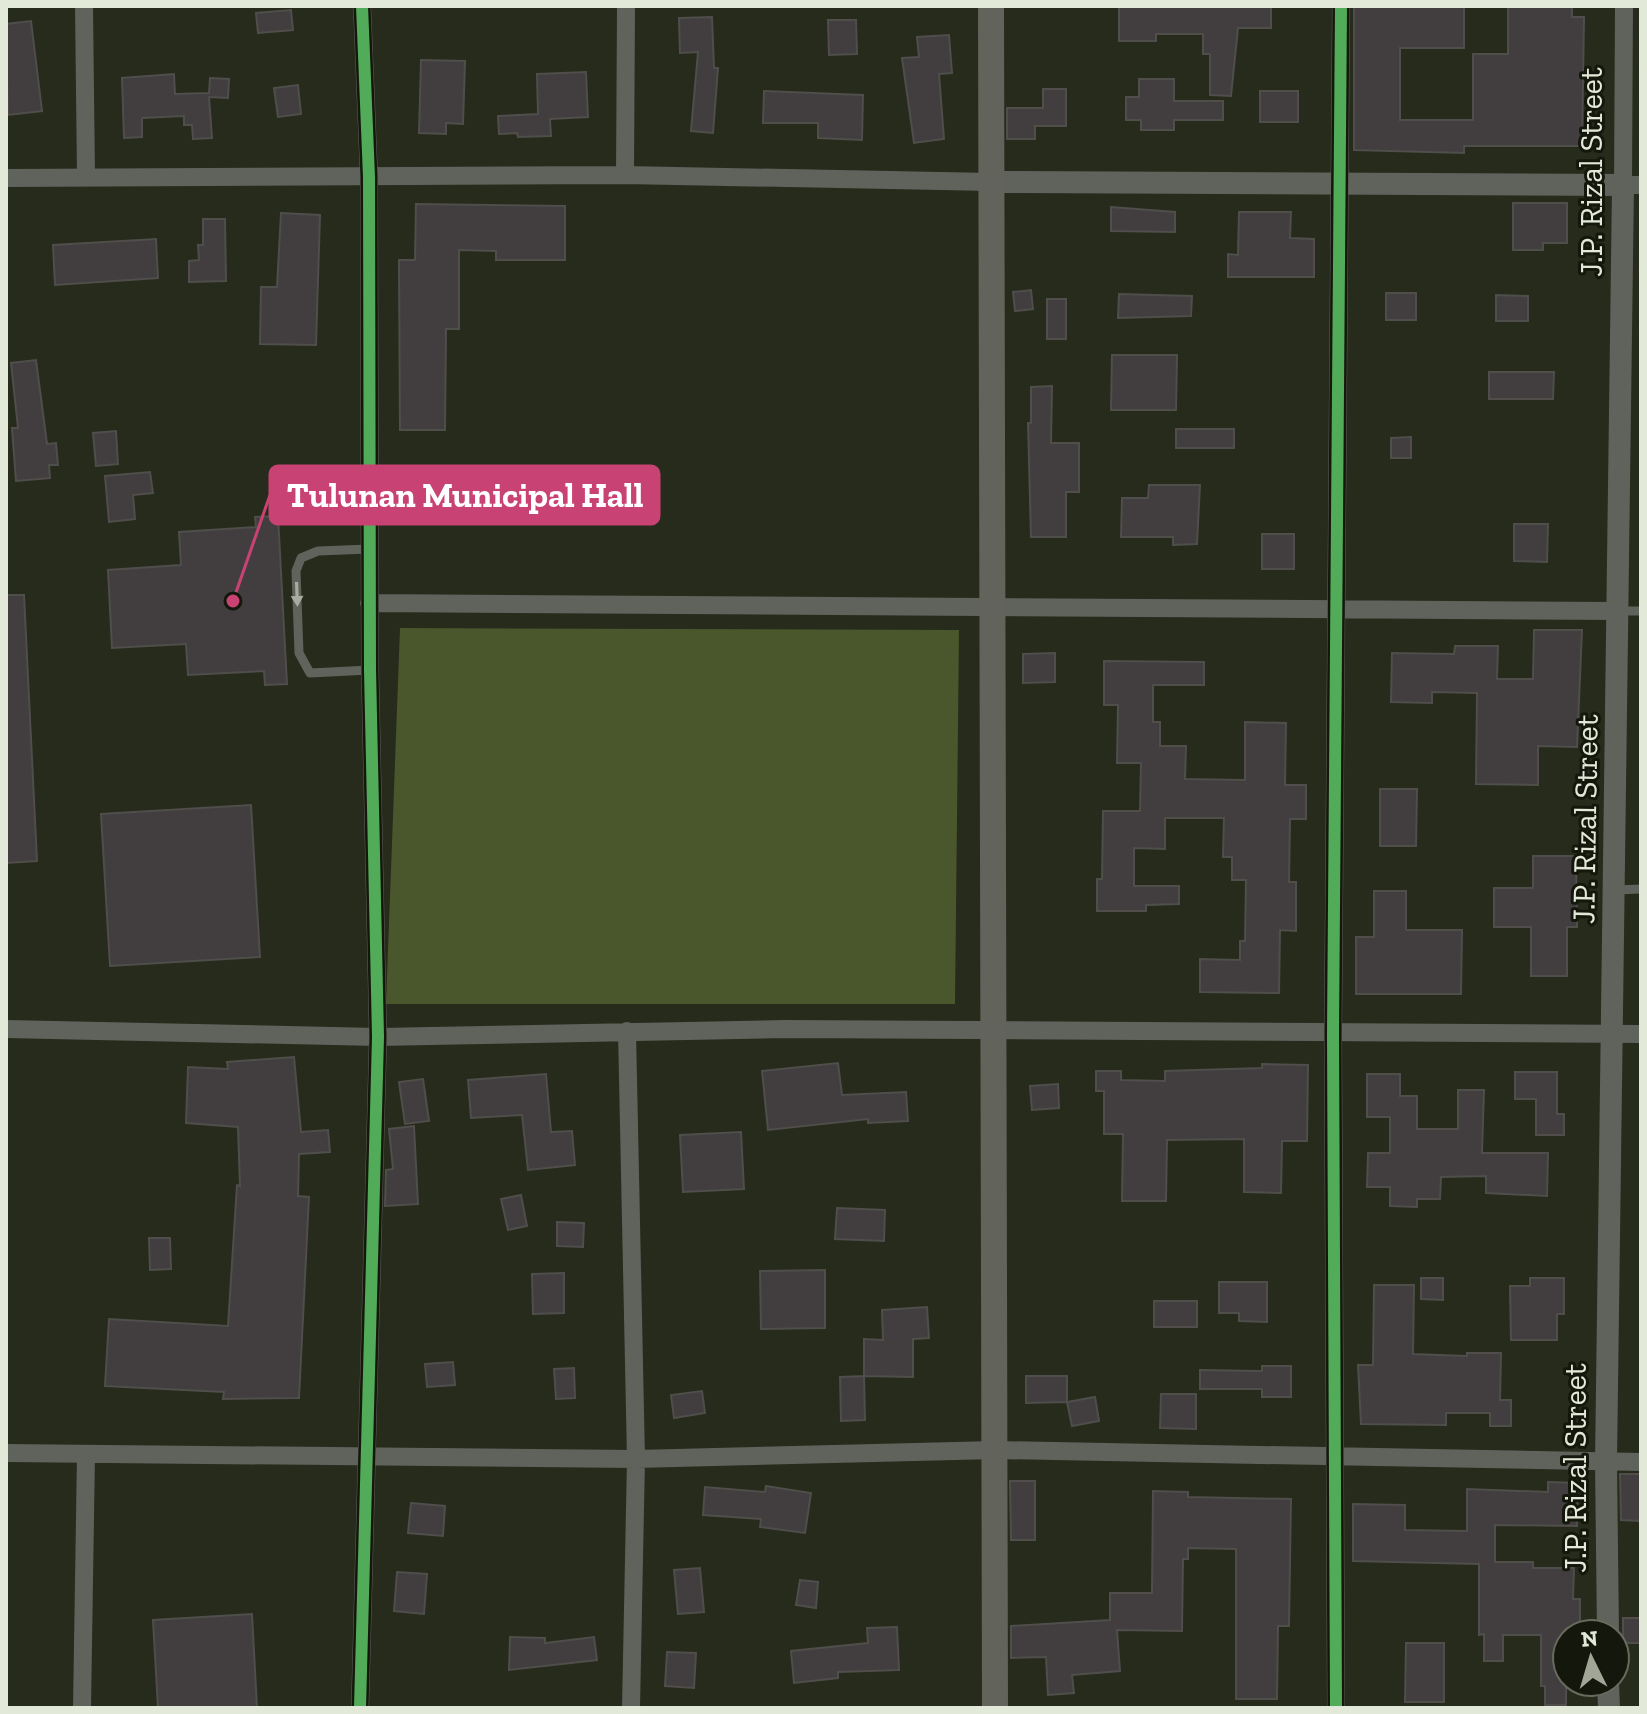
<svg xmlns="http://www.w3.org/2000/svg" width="1647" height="1714" font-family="'Zilla Slab',serif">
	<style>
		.green { fill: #4a562c }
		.building { fill: #423e40; stroke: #4f4e4b; stroke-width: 2 }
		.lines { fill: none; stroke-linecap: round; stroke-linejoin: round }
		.service { stroke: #60625c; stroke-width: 9 }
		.minor { stroke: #60625c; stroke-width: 18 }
		.tertiary { stroke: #60625c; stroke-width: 22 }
		.secondary { stroke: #62645c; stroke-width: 26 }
		.cycleway-casing { stroke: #14170b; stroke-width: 17 }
		.cycleway { stroke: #51ab58; stroke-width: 12 }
		.oneway { fill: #a8aca0 }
		.labels { text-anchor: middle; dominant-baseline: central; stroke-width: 6; stroke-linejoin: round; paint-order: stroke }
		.street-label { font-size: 32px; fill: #e3e9d8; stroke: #14170b }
		.leader { fill: none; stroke: #c94274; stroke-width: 3 }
		.callout-dot { fill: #c94274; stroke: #14170b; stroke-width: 3 }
		.callout { fill: #c94274; stroke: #c94274; stroke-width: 3 }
		.callout-label { font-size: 34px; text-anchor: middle; font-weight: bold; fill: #fff }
	</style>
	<rect width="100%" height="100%" fill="#262b1b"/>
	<!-- green -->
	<path class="green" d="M 400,628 L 959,630 L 955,1004 L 386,1004 Z"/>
	<!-- building -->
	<path class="building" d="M 1119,6 L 1271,6 L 1271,28 L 1238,28 L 1231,96 L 1210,95 L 1210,54 L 1203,54 L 1203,34 L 1156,34 L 1156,41 L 1119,41 Z
		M 1354,6 L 1464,6 L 1464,48 L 1400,48 L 1400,120 L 1473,120 L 1473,54 L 1508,54 L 1508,6 L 1572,6 L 1572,17 L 1584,17 L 1582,146 L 1464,146 L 1464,153 L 1354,150 Z
		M 291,10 L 293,30 L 258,33 L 256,13 Z
		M 712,17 L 714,68 L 718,68 L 713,133 L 691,131 L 698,52 L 680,53 L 679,18 Z
		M 828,20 L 856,20 L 857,54 L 829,55 Z
		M 31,21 L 42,111 L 8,115 L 6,24 Z
		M 949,35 L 952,73 L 939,74 L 944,139 L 914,143 L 902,58 L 919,57 L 917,37 Z
		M 421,60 L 465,61 L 463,124 L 446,123 L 446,134 L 419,133 Z
		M 586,72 L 588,117 L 550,119 L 551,136 L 518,137 L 517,133 L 499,134 L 498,116 L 538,114 L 537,74 Z
		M 174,74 L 175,94 L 209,93 L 210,78 L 229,79 L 228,98 L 209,97 L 212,138 L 193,139 L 192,125 L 184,125 L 184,116 L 142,118 L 142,137 L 124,138 L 122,78 Z
		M 1139,79 L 1174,79 L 1174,101 L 1223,101 L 1223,120 L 1174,120 L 1174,130 L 1141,130 L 1141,120 L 1126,120 L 1126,97 L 1139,97 Z
		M 298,85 L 301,114 L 278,117 L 274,88 Z
		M 1043,89 L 1066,89 L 1066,126 L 1035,126 L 1035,139 L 1007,139 L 1007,108 L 1043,108 Z
		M 764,91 L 863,95 L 862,140 L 818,138 L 818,123 L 763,123 Z
		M 1260,91 L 1298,91 L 1298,122 L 1260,122 Z
		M 1513,203 L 1567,203 L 1567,243 L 1543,243 L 1543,250 L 1513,250 Z
		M 416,204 L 565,206 L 565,260 L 496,260 L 496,251 L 459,250 L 459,329 L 446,329 L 445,430 L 400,430 L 399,260 L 415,260 Z
		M 1111,207 L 1175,212 L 1175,232 L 1111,231 Z
		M 1239,212 L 1291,212 L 1290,238 L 1314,239 L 1314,277 L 1228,277 L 1228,254 L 1238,255 Z
		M 281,213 L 320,215 L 316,345 L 260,344 L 261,287 L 277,287 Z
		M 203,219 L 225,219 L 226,281 L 189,282 L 189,261 L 199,260 L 198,245 L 203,245 Z
		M 156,239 L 158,278 L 55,285 L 53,245 Z
		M 1031,290 L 1033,309 L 1015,311 L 1013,292 Z
		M 1386,293 L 1416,293 L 1416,320 L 1386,320 Z
		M 1119,294 L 1192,296 L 1191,316 L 1118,318 Z
		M 1496,295 L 1528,296 L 1528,321 L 1496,321 Z
		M 1047,299 L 1066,299 L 1066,339 L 1047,339 Z
		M 1112,355 L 1177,355 L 1176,410 L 1111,410 Z
		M 36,360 L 47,444 L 56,443 L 58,465 L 49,465 L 50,478 L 16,481 L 12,428 L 18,428 L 11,363 Z
		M 1489,372 L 1554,372 L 1553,399 L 1489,399 Z
		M 1052,386 L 1051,443 L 1079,443 L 1079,492 L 1066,492 L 1066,537 L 1031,537 L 1028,423 L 1031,423 L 1031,387 Z
		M 1176,429 L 1234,429 L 1234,448 L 1176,448 Z
		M 116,431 L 118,464 L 96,466 L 93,433 Z
		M 1411,437 L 1411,458 L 1391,458 L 1391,438 Z
		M 150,472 L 153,493 L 133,495 L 135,519 L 109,522 L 105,476 Z
		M 1149,485 L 1200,485 L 1197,544 L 1173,545 L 1173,537 L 1121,537 L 1122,498 L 1148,498 Z
		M 278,516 L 287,684 L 265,685 L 264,671 L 188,675 L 186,644 L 112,648 L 108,570 L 181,565 L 179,532 L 256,527 L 255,517 Z
		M 1514,524 L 1548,524 L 1547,562 L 1514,561 Z
		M 1262,534 L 1294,534 L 1294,569 L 1262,569 Z
		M 6,595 L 24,595 L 37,861 L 6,863 Z
		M 1534,630 L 1582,630 L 1577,747 L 1538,746 L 1538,785 L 1476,784 L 1477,693 L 1432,692 L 1432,703 L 1391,702 L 1392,653 L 1454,654 L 1455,646 L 1498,646 L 1497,679 L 1533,679 Z
		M 1055,653 L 1055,682 L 1023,683 L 1023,654 Z
		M 1104,661 L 1204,662 L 1204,685 L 1153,685 L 1153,722 L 1160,722 L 1160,746 L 1186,746 L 1185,779 L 1245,780 L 1245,722 L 1286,723 L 1285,785 L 1306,785 L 1306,819 L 1290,819 L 1289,882 L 1296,882 L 1296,931 L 1280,930 L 1279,993 L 1200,992 L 1200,959 L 1240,960 L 1240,941 L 1245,941 L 1246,880 L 1232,880 L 1232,857 L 1223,857 L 1224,818 L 1165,818 L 1165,849 L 1134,848 L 1134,886 L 1179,886 L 1179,904 L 1146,905 L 1146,911 L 1097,911 L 1097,879 L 1102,879 L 1103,811 L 1140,811 L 1141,763 L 1117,763 L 1118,705 L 1104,705 Z
		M 1380,789 L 1417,789 L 1416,846 L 1380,846 Z
		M 251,805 L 260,957 L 110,966 L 101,814 Z
		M 1533,856 L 1576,856 L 1577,927 L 1567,927 L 1567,976 L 1531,976 L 1531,927 L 1494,927 L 1494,888 L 1533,888 Z
		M 1374,891 L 1406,891 L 1406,930 L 1462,930 L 1461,994 L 1356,994 L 1356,937 L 1374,937 Z
		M 294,1057 L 301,1132 L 328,1130 L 330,1152 L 299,1154 L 298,1196 L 309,1197 L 299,1398 L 223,1399 L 224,1392 L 105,1386 L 109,1319 L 228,1326 L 237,1185 L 240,1186 L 238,1127 L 186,1123 L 188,1067 L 228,1069 L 227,1062 Z
		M 838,1063 L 842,1095 L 906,1092 L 908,1121 L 868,1123 L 868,1119 L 768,1130 L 762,1071 Z
		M 1262,1064 L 1308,1065 L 1307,1141 L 1282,1141 L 1281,1193 L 1244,1192 L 1244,1139 L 1167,1140 L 1166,1201 L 1122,1201 L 1123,1134 L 1104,1134 L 1104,1091 L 1096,1091 L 1096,1071 L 1121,1071 L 1121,1080 L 1165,1081 L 1165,1071 L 1262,1068 Z
		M 1515,1072 L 1557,1072 L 1557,1114 L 1564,1114 L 1564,1135 L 1536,1135 L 1536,1099 L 1515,1099 Z
		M 546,1074 L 551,1132 L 572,1131 L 575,1165 L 528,1170 L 522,1115 L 471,1118 L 468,1080 Z
		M 1367,1074 L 1400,1074 L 1400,1096 L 1417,1096 L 1417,1129 L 1458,1129 L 1458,1090 L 1484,1090 L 1482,1153 L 1548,1153 L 1547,1196 L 1486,1193 L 1486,1176 L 1441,1177 L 1440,1199 L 1417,1199 L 1417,1207 L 1390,1206 L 1390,1187 L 1367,1187 L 1368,1153 L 1390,1153 L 1390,1117 L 1367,1117 Z
		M 423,1079 L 429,1121 L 405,1124 L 399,1082 Z
		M 1058,1084 L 1059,1108 L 1032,1110 L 1030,1086 Z
		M 414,1126 L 418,1204 L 385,1206 L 386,1170 L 393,1169 L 389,1129 Z
		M 741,1132 L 744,1189 L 683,1192 L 680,1135 Z
		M 521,1195 L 527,1226 L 508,1230 L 501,1199 Z
		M 837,1208 L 885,1210 L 884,1241 L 835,1239 Z
		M 557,1222 L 584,1223 L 583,1247 L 557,1246 Z
		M 149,1238 L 170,1238 L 171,1269 L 150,1270 Z
		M 825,1270 L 825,1328 L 761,1329 L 760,1271 Z
		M 564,1273 L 564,1313 L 533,1314 L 532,1274 Z
		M 1421,1278 L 1443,1278 L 1443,1300 L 1421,1299 Z
		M 1530,1278 L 1564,1278 L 1564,1314 L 1557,1314 L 1557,1340 L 1511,1340 L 1510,1286 L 1530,1286 Z
		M 1219,1282 L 1267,1282 L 1267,1322 L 1239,1321 L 1239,1313 L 1219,1313 Z
		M 1374,1285 L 1414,1285 L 1413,1354 L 1467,1356 L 1467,1353 L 1501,1353 L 1500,1400 L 1511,1400 L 1511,1426 L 1490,1426 L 1490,1413 L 1446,1413 L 1446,1425 L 1361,1424 L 1358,1365 L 1373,1365 Z
		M 1154,1301 L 1197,1301 L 1197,1327 L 1154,1327 Z
		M 927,1307 L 929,1338 L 913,1339 L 913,1377 L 864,1376 L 864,1339 L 883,1340 L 882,1310 Z
		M 453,1362 L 455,1385 L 427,1387 L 425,1364 Z
		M 1262,1366 L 1291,1366 L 1291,1397 L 1262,1397 L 1262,1389 L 1200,1389 L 1200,1370 L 1262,1371 Z
		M 574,1368 L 575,1398 L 556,1399 L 554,1369 Z
		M 864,1376 L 865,1420 L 841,1421 L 840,1377 Z
		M 1026,1376 L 1067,1376 L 1067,1402 L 1026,1403 Z
		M 702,1391 L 705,1413 L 674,1418 L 671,1395 Z
		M 1161,1394 L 1196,1394 L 1196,1429 L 1160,1428 Z
		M 1095,1397 L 1099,1421 L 1072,1426 L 1067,1402 Z
		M 1620,1474 L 1641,1474 L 1641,1521 L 1621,1520 Z
		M 1010,1481 L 1035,1481 L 1035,1540 L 1011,1540 Z
		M 1548,1482 L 1578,1483 L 1577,1526 L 1495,1525 L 1495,1562 L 1533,1562 L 1533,1568 L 1574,1568 L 1573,1599 L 1580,1599 L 1580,1634 L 1567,1634 L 1566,1705 L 1545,1705 L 1545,1686 L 1541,1686 L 1541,1635 L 1503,1635 L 1503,1661 L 1484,1661 L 1484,1634 L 1479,1635 L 1479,1564 L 1353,1561 L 1353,1504 L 1405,1505 L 1405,1530 L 1467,1531 L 1467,1489 L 1548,1492 Z
		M 766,1486 L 811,1493 L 805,1533 L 760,1527 L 761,1519 L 703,1515 L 705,1487 L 765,1492 Z
		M 1153,1491 L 1188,1492 L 1188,1497 L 1291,1499 L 1289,1626 L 1278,1626 L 1277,1699 L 1236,1699 L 1236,1549 L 1188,1548 L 1188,1559 L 1183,1559 L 1182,1631 L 1117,1630 L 1120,1671 L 1072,1675 L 1074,1693 L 1048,1695 L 1046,1657 L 1011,1658 L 1011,1626 L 1110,1620 L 1110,1593 L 1152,1593 Z
		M 411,1503 L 445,1506 L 443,1536 L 408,1533 Z
		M 700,1568 L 704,1612 L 678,1614 L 674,1570 Z
		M 397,1572 L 427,1574 L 424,1614 L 394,1611 Z
		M 800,1580 L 818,1582 L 816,1608 L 796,1605 Z
		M 252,1614 L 257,1708 L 158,1708 L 153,1620 Z
		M 1623,1618 L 1641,1618 L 1641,1643 L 1623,1643 Z
		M 897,1627 L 899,1670 L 838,1672 L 838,1678 L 794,1683 L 791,1651 L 868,1643 L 867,1628 Z
		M 510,1637 L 545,1638 L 545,1643 L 594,1637 L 597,1660 L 509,1670 Z
		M 1406,1643 L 1444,1643 L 1444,1702 L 1405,1702 Z
		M 667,1652 L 696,1653 L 694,1688 L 665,1686 Z"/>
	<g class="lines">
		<!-- service -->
		<path class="service" d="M 369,549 L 318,551 L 301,558 L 296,571 L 299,653 L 310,673 L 370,670
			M 1620,611 L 1641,611
			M 1616,890 L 1641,889"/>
		<!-- minor -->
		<path class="minor" d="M 84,6 L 86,177
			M 1624,6 L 1623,185 L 1641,185
			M 625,175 L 626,6
			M 6,178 L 625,175 L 992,182
			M 369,603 L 1620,611
			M 6,1029 L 378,1037 L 784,1029 L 1641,1034
			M 627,1031 L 636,1459 L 631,1708
			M 6,1453 L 636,1459 L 996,1450 L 1641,1462
			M 82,1708 L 86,1454
			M 360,1708 L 378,1037 L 370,670 L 369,177 L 362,6
			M 1336,1708 L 1333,1034 L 1341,6"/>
		<!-- tertiary -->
		<path class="tertiary" d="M 992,182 L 1623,185 L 1606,1462 L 1608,1634
			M 1608,1682 L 1609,1708"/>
		<!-- secondary -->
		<path class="secondary" d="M 991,6 L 995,1708"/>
		<!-- cycleway casing -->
		<g class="cycleway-casing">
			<path id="cycleway" d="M 360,1708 L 378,1037 L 370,670 L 369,177 L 362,6
				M 1336,1708 L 1333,1034 L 1341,6"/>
		</g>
		<!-- cycleway -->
		<use href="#cycleway" class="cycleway"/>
	</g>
	<!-- one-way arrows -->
	<defs><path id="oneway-solid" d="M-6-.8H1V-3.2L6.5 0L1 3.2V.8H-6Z" transform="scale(2)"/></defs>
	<use class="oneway" href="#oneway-solid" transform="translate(297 594) rotate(88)"/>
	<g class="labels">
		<!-- street labels -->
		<g class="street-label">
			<text transform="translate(1591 172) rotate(-90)">J.P. Rizal Street</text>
			<text transform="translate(1585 819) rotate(-89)">J.P. Rizal Street</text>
			<text transform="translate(1575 1468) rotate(-90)">J.P. Rizal Street</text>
		</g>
	</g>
	<!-- callouts -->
	<path class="leader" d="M233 601L270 495"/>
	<circle class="callout-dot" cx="233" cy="601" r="8"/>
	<rect class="callout" x="270" y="466" width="389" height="58" rx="8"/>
	<g class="callout-label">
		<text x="465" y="507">Tulunan Municipal Hall</text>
	</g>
	<!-- border -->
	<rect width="1647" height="1714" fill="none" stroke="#e3e9d8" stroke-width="16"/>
	<!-- north arrow -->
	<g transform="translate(1591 1658) rotate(355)"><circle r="38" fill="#14170b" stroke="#676b5d" stroke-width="2"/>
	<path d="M0-6L14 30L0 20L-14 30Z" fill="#a1a696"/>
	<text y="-12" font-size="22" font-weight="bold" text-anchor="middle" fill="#e3e9d8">N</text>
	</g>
</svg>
